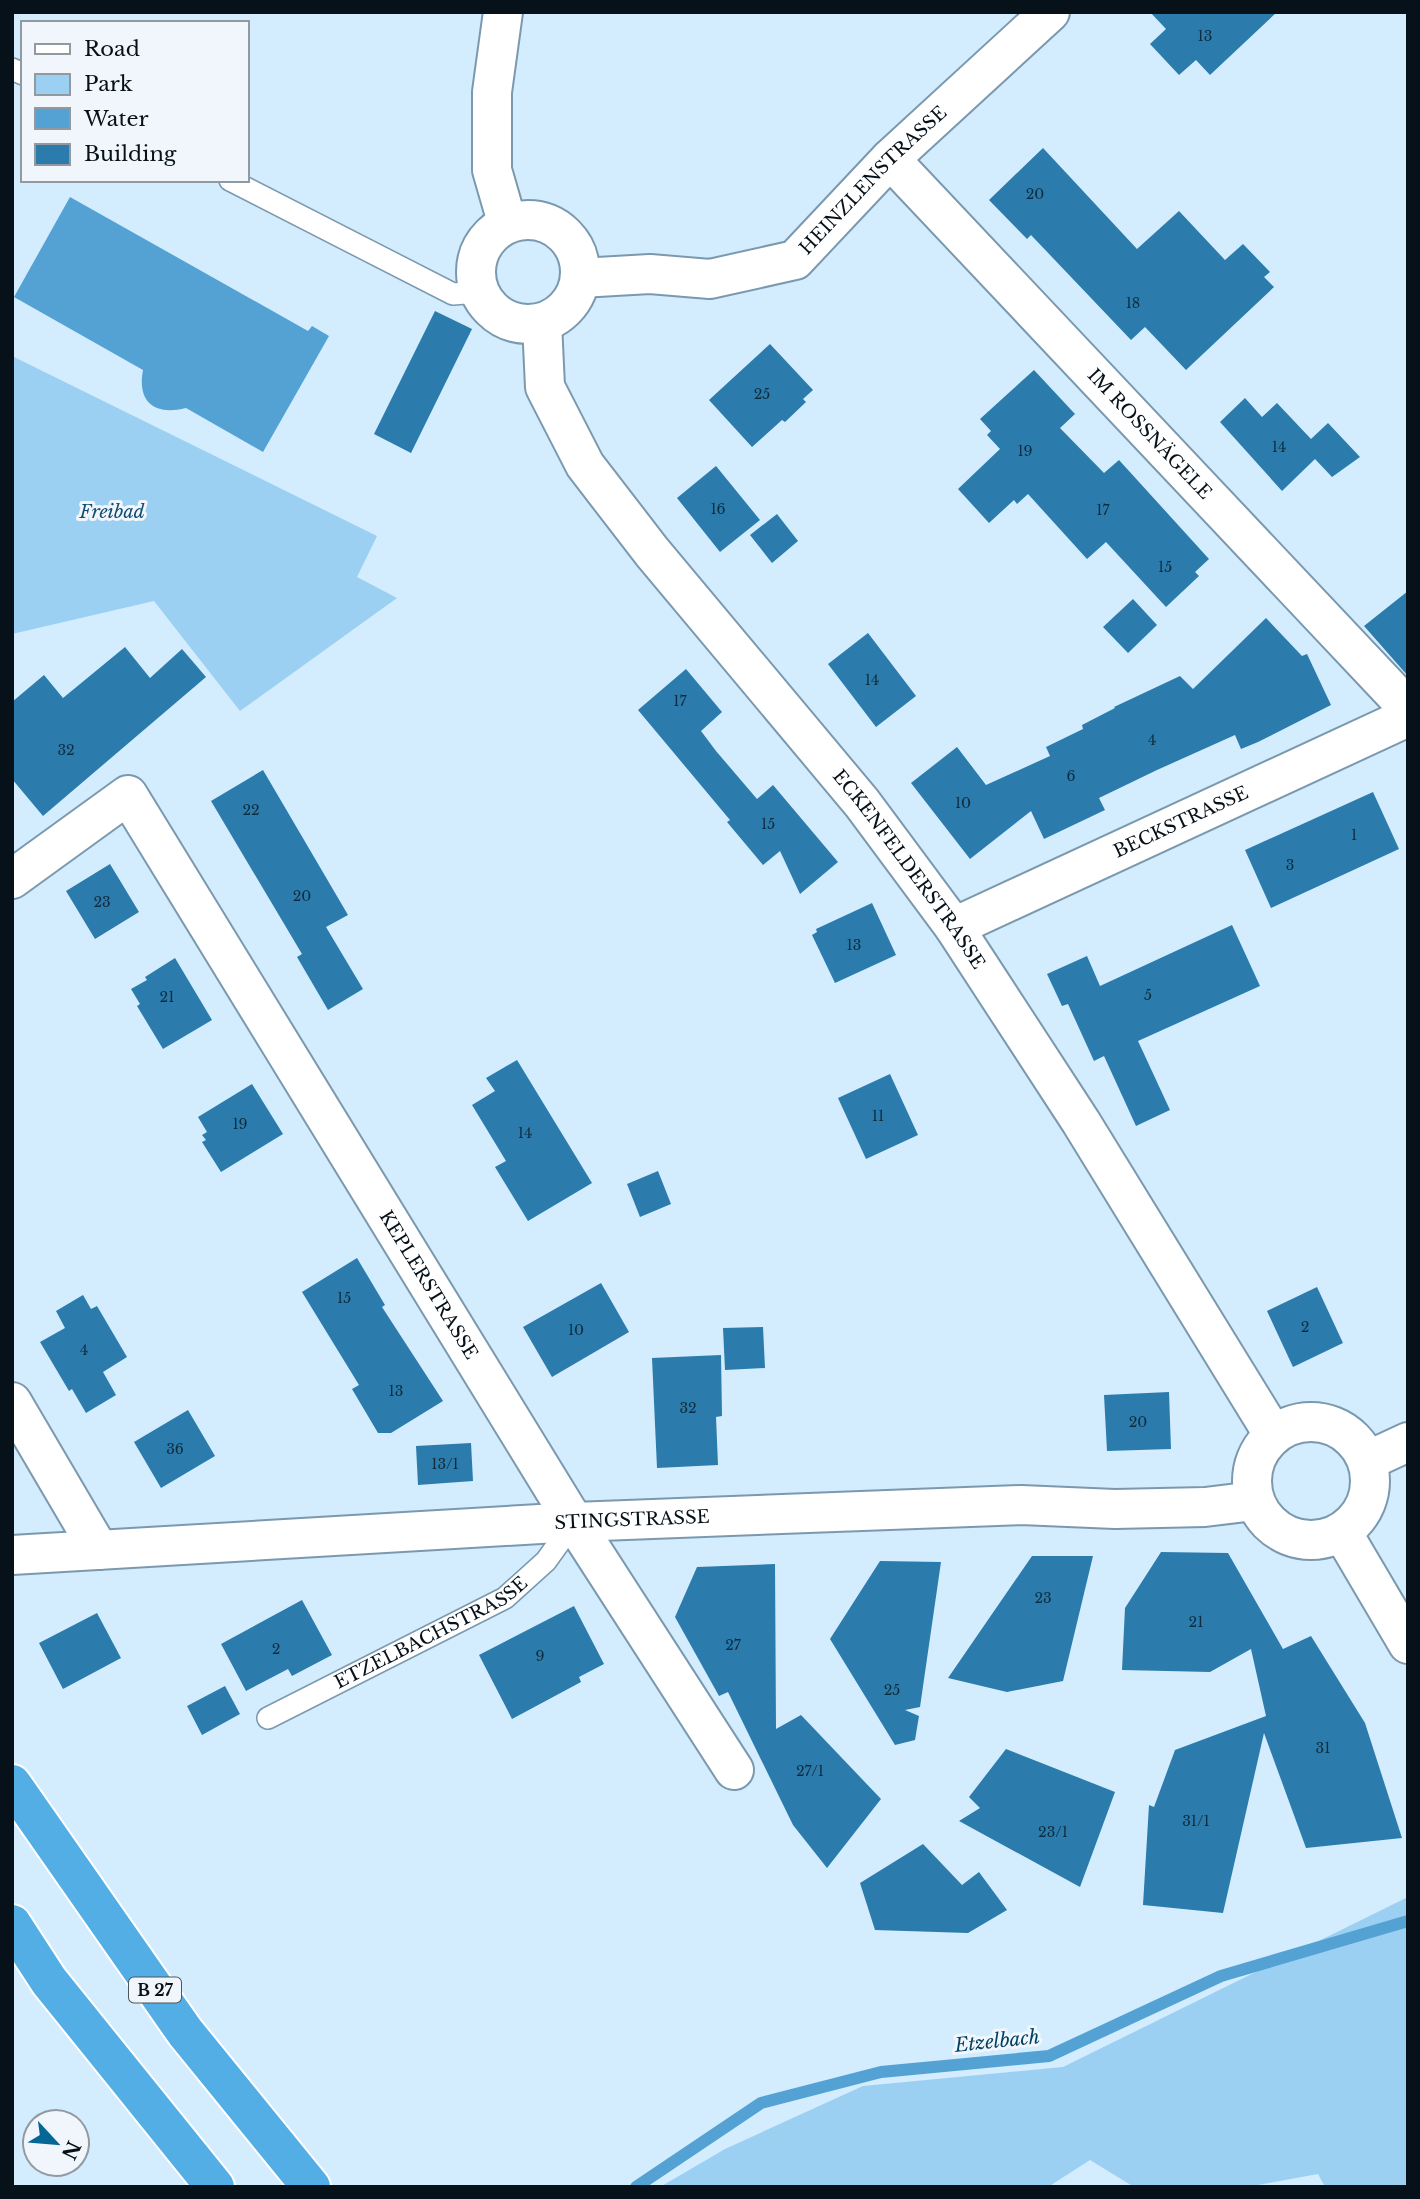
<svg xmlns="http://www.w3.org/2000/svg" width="1420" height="2199" font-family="'Libre Baskerville',serif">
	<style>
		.green { fill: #9cd0f3 }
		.water { fill: #54a2d3 }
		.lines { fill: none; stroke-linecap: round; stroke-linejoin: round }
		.stream { stroke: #54a2d3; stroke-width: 12 }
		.building { fill: #2b7cac }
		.lane-casing { stroke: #7b99ae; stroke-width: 24 }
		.street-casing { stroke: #7b99ae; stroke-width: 42 }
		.secondary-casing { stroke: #7b99ae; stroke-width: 42 }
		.highway-casing { stroke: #fff; stroke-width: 42 }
		.lane { stroke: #fff; stroke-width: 21 }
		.street { stroke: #fff; stroke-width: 38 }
		.secondary { stroke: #fff; stroke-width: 38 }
		.highway { stroke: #53aee6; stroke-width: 38 }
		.labels { text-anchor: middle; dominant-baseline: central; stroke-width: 6; stroke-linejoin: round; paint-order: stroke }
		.number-label { font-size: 14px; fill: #0f2c3e }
		.shield { fill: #f0f6fb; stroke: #4c565d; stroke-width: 2 }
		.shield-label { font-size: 16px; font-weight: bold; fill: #061119 }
		.street-label { font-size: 18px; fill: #061119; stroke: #f0f6fb }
		.park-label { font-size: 18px; font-style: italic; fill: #104d6f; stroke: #f0f6fb }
		.water-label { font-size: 19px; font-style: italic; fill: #004162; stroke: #f0f6fb }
	</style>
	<rect width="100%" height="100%" fill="#d3ecfe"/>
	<!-- green -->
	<path class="green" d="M 12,356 L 377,536 L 357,577 L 397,598 L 240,711 L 154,601 L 12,634 Z
		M 1408,1897 L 1408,2187 L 1325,2187 L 1318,2174 L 1247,2187 L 1134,2187 L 1090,2160 L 1048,2187 L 660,2187 L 725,2149 L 863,2086 L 1063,2067 Z"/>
	<!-- water -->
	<path class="water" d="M 70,197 L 308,331 L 312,326 L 329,336 L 263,452 L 186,408 C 154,416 137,402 143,370 L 14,297 Z"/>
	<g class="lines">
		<!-- stream -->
		<path class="stream" d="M 636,2187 L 761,2103 L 881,2072 L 1049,2056 L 1221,1976 L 1408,1921"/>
	</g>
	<!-- building -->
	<path class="building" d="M 1150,12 L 1277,12 L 1210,75 L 1196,60 L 1179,75 L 1150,44 L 1166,29 Z
		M 1043,148 L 1137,249 L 1179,211 L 1225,260 L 1243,244 L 1270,272 L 1264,277 L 1274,287 L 1186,370 L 1145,327 L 1131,340 L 1031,235 L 1027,239 L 989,200 Z
		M 435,311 L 472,329 L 411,453 L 374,434 Z
		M 770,344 L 813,390 L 803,399 L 806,402 L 785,422 L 782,420 L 752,447 L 709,400 Z
		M 1034,370 L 1075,414 L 1060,428 L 1104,473 L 1119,460 L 1209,559 L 1195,572 L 1199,576 L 1166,607 L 1106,542 L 1087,559 L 1028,494 L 1017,504 L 1014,500 L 989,523 L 958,489 L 1000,449 L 987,435 L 991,431 L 980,419 Z
		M 1245,398 L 1262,417 L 1277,403 L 1311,439 L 1328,423 L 1360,457 L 1332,477 L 1315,459 L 1282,491 L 1220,422 Z
		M 716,466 L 760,520 L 720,552 L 677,498 Z
		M 777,514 L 798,541 L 772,563 L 750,535 Z
		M 1408,591 L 1408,676 L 1364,626 Z
		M 1133,599 L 1157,625 L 1128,653 L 1103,627 Z
		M 1266,618 L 1302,656 L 1307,654 L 1331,705 L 1258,742 L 1241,749 L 1235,735 L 1157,770 L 1099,798 L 1105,810 L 1044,839 L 1031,811 L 970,859 L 911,783 L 957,747 L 986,785 L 1050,756 L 1046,747 L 1083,729 L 1082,725 L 1115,708 L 1114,707 L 1180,676 L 1193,689 Z
		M 868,633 L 916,696 L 876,727 L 828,664 Z
		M 125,647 L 150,678 L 182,649 L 206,677 L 43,816 L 12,779 L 12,702 L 44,675 L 63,698 Z
		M 686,669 L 722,712 L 701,731 L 716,751 L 757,799 L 773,785 L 838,862 L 800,894 L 780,851 L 763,865 L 727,822 L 730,820 L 638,710 Z
		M 263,770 L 348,915 L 326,927 L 363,989 L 328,1010 L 297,957 L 302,954 L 211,801 Z
		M 1373,792 L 1399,849 L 1271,908 L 1245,850 Z
		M 110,864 L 139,912 L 95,939 L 66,891 Z
		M 872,903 L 896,955 L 835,983 L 812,935 L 817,932 L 816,929 Z
		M 1232,925 L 1260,986 L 1138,1041 L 1170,1110 L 1136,1126 L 1104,1056 L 1094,1061 L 1068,1004 L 1062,1006 L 1047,974 L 1087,956 L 1100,986 Z
		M 175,958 L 212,1020 L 163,1049 L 137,1006 L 140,1004 L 131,989 L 147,980 L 145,977 Z
		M 517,1060 L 592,1183 L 528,1221 L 495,1167 L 506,1161 L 472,1105 L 495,1091 L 486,1078 Z
		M 890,1074 L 918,1135 L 866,1159 L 838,1098 Z
		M 252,1084 L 283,1134 L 221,1172 L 202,1142 L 206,1140 L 202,1135 L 207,1132 L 198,1117 Z
		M 658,1171 L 671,1204 L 640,1217 L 627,1184 Z
		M 357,1258 L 385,1305 L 382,1307 L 443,1401 L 391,1433 L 378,1433 L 352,1389 L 359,1385 L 302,1292 Z
		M 601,1283 L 629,1332 L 552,1377 L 523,1327 Z
		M 1317,1287 L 1343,1343 L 1293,1367 L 1267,1311 Z
		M 83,1295 L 91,1309 L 97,1306 L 127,1357 L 103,1372 L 116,1395 L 86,1413 L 72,1389 L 69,1391 L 40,1342 L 65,1328 L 56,1311 Z
		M 763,1327 L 765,1368 L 725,1370 L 723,1328 Z
		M 721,1355 L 722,1416 L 716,1417 L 718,1465 L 657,1468 L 652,1358 Z
		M 1169,1392 L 1171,1449 L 1107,1451 L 1104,1395 Z
		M 188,1410 L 215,1456 L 161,1488 L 134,1442 Z
		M 471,1443 L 473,1481 L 418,1485 L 416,1446 Z
		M 1161,1552 L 1228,1553 L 1283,1649 L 1311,1636 L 1365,1723 L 1402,1838 L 1306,1848 L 1264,1733 L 1223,1913 L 1143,1905 L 1149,1805 L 1154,1807 L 1175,1750 L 1266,1716 L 1251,1649 L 1210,1672 L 1122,1670 L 1125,1608 Z
		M 1032,1556 L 1093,1556 L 1063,1681 L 1007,1692 L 948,1678 Z
		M 880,1561 L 941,1562 L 920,1707 L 905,1710 L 919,1716 L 915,1740 L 895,1745 L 830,1639 Z
		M 775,1564 L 776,1729 L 801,1715 L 881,1799 L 827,1868 L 793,1825 L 728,1692 L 719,1696 L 675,1617 L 697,1567 Z
		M 302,1600 L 332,1655 L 292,1676 L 288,1669 L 246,1691 L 221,1644 Z
		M 574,1606 L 604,1664 L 579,1677 L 581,1682 L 512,1719 L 479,1655 Z
		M 97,1613 L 121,1658 L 63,1689 L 39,1643 Z
		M 225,1686 L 240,1714 L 202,1735 L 187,1706 Z
		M 1006,1749 L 1115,1792 L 1080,1887 L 959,1821 L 980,1808 L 969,1797 Z
		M 923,1844 L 962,1885 L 979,1872 L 1007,1910 L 968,1933 L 875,1930 L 860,1883 Z"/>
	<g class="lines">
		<!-- lane casing -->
		<g class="lane-casing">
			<g id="lane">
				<path d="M 12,69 L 23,74"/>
				<path d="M 230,180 L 453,294 L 478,292"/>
				<path id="s1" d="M 268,1718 L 505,1598 L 546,1561 L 574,1522"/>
			</g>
		</g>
		<!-- street casing -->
		<g class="street-casing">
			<g id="street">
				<path id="s2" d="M 890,159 L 1408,708"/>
				<path id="s3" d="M 580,278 L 650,274 L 710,279 L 795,260 L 890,159 L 1050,12"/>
				<path id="s4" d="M 12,879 L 128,795 L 574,1522 L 734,1770"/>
				<path id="s5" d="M 954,927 L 1408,717"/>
				<path d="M 12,1402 L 99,1550"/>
				<path d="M 1367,1461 L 1408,1442"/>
				<path id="s6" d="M 12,1555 L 574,1522 L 1021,1505 L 1115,1509 L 1205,1507 L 1254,1501"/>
			</g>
		</g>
		<!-- secondary casing -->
		<g class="secondary-casing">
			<g id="secondary">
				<path d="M 503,12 L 492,92 L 492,170 L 507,222"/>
				<circle cx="528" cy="272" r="52"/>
				<path id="s7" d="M 542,323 L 545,387 L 585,465 L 652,552 L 862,803 L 954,927 L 1081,1122 L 1273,1434"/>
				<circle cx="1311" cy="1481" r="59"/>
				<path d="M 1342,1532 L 1408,1644"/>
			</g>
		</g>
		<!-- highway casing -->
		<g class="highway-casing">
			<path id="highway" d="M 12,1784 L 185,2032 L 311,2187
				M 12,1924 L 49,1981 L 215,2187"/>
		</g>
		<!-- lane -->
		<use href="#lane" class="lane"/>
		<!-- street -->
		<use href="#street" class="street"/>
		<!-- secondary -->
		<use href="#secondary" class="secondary"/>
		<!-- highway -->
		<use href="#highway" class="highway"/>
	</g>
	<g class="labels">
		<!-- number labels -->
		<g class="number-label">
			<text x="1205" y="36">13</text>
			<text x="1035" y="194">20</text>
			<text x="1133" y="303">18</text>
			<text x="762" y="394">25</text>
			<text x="1279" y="447">14</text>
			<text x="1025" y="451">19</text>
			<text x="718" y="509">16</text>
			<text x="1103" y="510">17</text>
			<text x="1165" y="567">15</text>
			<text x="872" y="680">14</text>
			<text x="680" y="701">17</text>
			<text x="1152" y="740">4</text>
			<text x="66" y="750">32</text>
			<text x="1071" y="776">6</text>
			<text x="963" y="803">10</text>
			<text x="251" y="810">22</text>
			<text x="768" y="824">15</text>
			<text x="1354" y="835">1</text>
			<text x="1290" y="865">3</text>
			<text x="302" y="896">20</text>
			<text x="102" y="902">23</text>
			<text x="854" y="945">13</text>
			<text x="1148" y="995">5</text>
			<text x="167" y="997">21</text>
			<text x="878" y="1116">11</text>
			<text x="240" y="1124">19</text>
			<text x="525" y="1133">14</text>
			<text x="344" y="1298">15</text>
			<text x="1305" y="1327">2</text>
			<text x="576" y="1330">10</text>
			<text x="84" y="1350">4</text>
			<text x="396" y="1391">13</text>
			<text x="688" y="1408">32</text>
			<text x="1138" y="1422">20</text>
			<text x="175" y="1449">36</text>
			<text x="445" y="1464">13/1</text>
			<text x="1043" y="1598">23</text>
			<text x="1196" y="1622">21</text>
			<text x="733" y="1645">27</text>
			<text x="276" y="1649">2</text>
			<text x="540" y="1656">9</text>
			<text x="892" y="1690">25</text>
			<text x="1323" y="1748">31</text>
			<text x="810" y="1771">27/1</text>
			<text x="1196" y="1821">31/1</text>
			<text x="1053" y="1832">23/1</text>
		</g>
		<!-- shield labels -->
		<rect class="shield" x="129" y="1977.5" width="52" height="25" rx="5"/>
		<g class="shield-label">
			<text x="155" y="1990">B 27</text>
		</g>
		<!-- street labels -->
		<g class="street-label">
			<text stroke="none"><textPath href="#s3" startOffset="329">HEINZLENSTRASSE</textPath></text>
			<text stroke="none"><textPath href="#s2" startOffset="378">IM ROSSNÄGELE</textPath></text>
			<text stroke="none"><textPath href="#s5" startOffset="250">BECKSTRASSE</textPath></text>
			<text stroke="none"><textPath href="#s7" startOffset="670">ECKENFELDERSTRASSE</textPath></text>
			<text stroke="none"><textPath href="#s4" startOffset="718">KEPLERSTRASSE</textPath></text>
			<text stroke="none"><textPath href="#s6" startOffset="621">STINGSTRASSE</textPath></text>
			<text stroke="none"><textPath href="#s1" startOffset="184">ETZELBACHSTRASSE</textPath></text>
		</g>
		<!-- park labels -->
		<g class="park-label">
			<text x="112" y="512">Freibad</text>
		</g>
		<!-- water labels -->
		<g class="water-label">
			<text transform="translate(997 2041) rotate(-6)">Etzelbach</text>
		</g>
	</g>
	<!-- border -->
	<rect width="1420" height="2199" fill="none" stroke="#061119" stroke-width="28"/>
	<!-- legend -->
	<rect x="21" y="21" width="228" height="161" fill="#f0f6fb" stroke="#929aa1" stroke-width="2"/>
	<rect x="35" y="44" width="35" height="10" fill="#ffffff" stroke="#929aa1" stroke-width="2"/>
	<text x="84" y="56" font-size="21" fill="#061119">Road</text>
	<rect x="35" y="74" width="35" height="21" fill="#9cd0f3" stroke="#929aa1" stroke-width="2"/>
	<text x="84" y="91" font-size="21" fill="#061119">Park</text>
	<rect x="35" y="108" width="35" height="21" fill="#54a2d3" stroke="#929aa1" stroke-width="2"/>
	<text x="84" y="126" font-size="21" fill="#061119">Water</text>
	<rect x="35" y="144" width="35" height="21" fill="#2b7cac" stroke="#929aa1" stroke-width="2"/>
	<text x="84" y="161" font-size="21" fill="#061119">Building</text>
	<!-- north arrow -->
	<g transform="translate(56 2143) rotate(116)"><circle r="33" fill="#f0f6fb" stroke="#929aa1" stroke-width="2"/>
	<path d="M0-5L12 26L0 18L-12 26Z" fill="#056796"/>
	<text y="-10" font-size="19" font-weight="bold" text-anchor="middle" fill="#061119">N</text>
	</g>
</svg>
